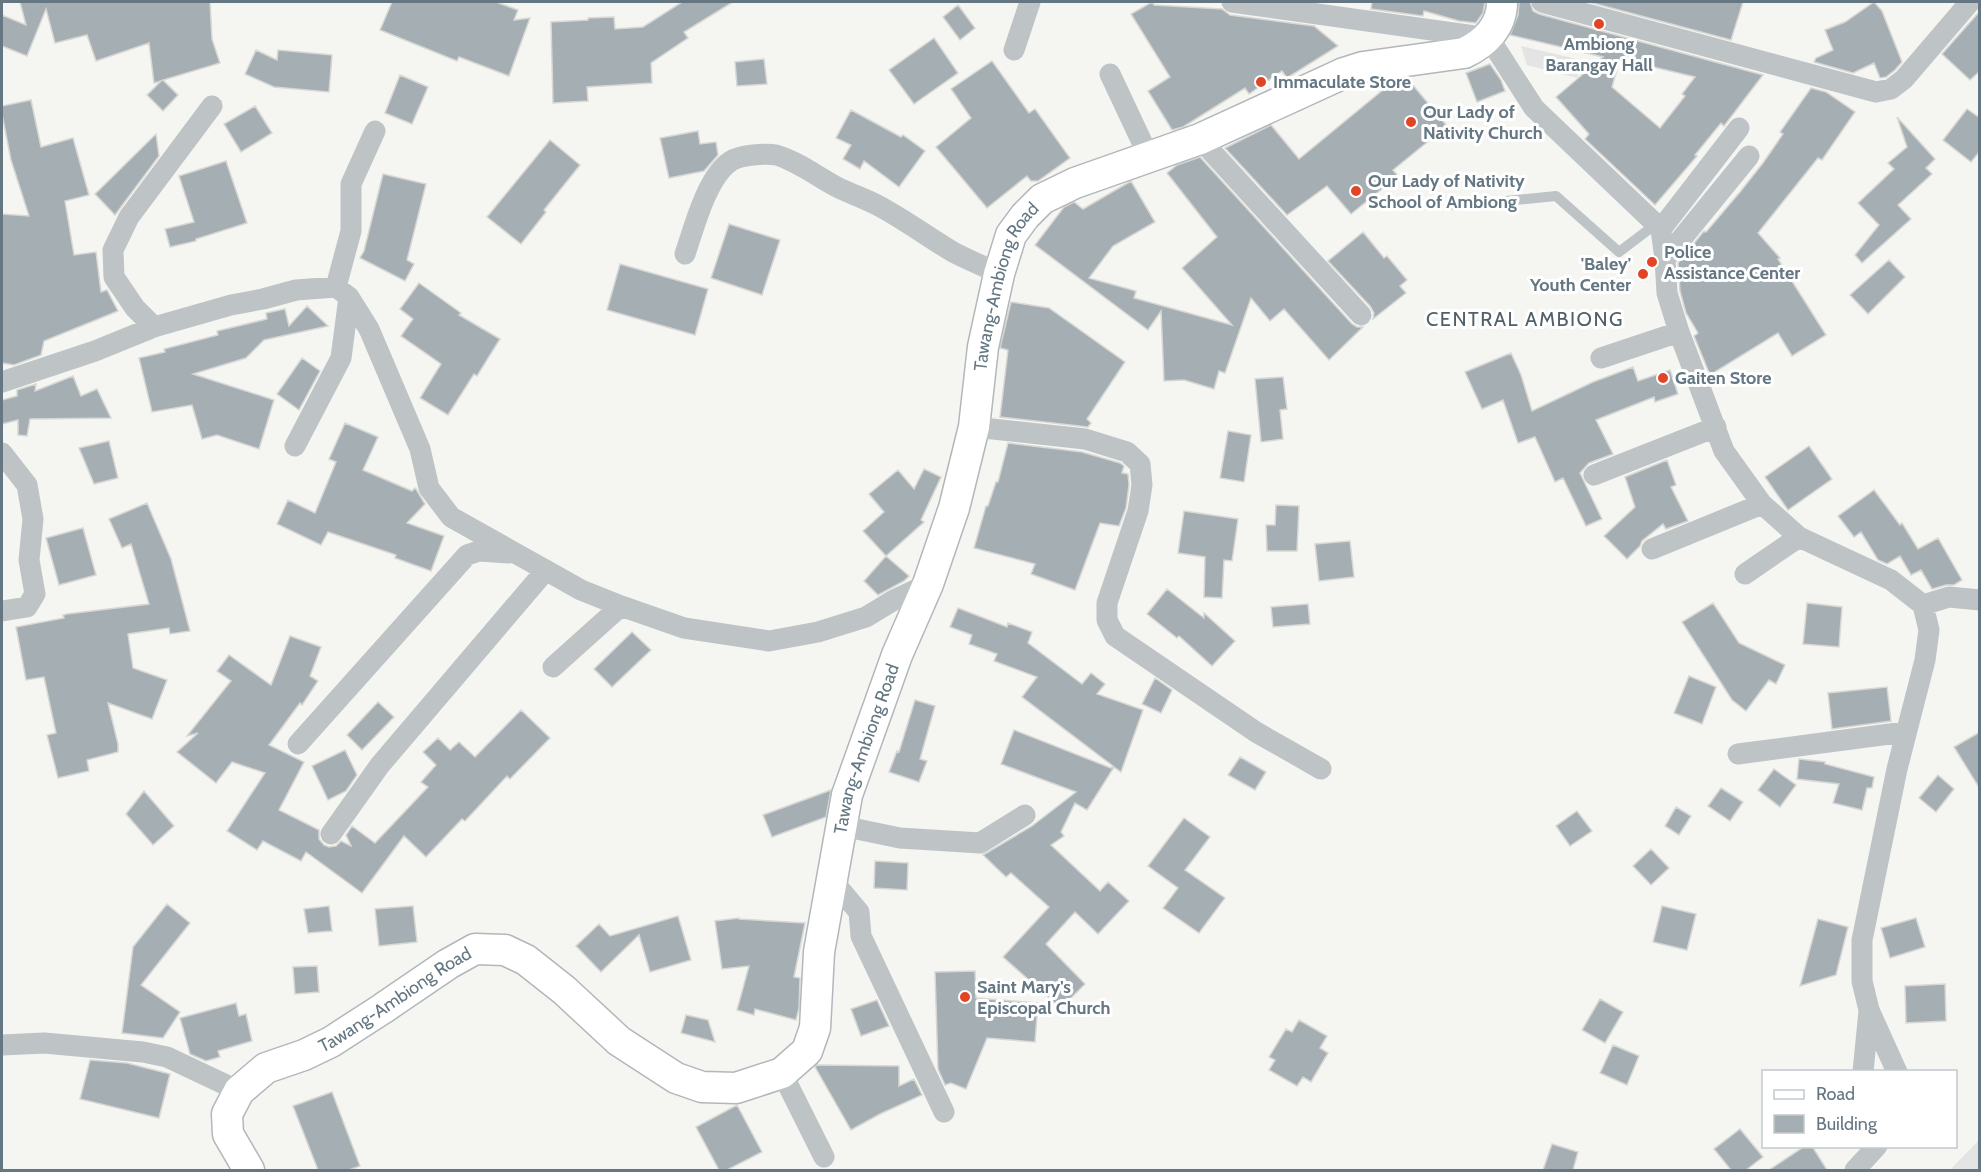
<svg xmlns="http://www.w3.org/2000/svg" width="1981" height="1172" font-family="Cabin,sans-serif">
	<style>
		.built { fill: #e3e4e3 }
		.building { fill: #a5aeb3; stroke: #d7d7d4; stroke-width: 1.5; fill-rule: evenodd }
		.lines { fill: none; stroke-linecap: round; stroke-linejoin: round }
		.secondary-casing { stroke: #b1b7bb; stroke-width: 33 }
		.service { stroke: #bec3c6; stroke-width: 10 }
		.minor { stroke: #bec3c6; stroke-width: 21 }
		.secondary { stroke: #fff; stroke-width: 30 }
		.poi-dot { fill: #e24525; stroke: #fff; stroke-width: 2 }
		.labels { text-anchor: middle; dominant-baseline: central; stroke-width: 6; stroke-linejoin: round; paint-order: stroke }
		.poi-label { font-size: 18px; font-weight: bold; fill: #647783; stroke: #fff; text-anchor: start }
		.street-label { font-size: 18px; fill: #647783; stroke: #fff }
		.neighbourhood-label { font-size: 20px; letter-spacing: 1.5px; fill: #526068; stroke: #fff }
	</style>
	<rect width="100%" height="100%" fill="#f5f5f2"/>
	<!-- built -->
	<path class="built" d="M 1521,46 L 1581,60 L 1577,78 L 1527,65 Z
		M 1979,1140 L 1979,1170 L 1950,1170 Z"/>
	<!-- building -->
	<path class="building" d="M 20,2 L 210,2 L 212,39 L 220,63 L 163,80 L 178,95 L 163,111 L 147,95 L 161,81 L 154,83 L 149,43 L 96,61 L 87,35 L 55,43 L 46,9 L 27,56 L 2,46 L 2,15 L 26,25 Z
		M 392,2 L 496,2 L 518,10 L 514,20 L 530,18 L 509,76 L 459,57 L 457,61 L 380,30 Z
		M 682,2 L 733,2 L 684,32 L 688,38 L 651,63 L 652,83 L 587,87 L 588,101 L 553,103 L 551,22 L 588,20 L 588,18 L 614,17 L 615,29 L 643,27 Z
		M 1152,2 L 1154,5 L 1222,9 L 1230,15 L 1314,26 L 1338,46 L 1287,78 L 1282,71 L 1249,94 L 1245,88 L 1183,127 L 1172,130 L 1148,91 L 1170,77 L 1131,14 Z
		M 1372,2 L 1485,2 L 1483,13 L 1476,23 L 1459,21 L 1424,11 L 1423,16 L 1371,9 Z
		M 1519,2 L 1530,2 L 1533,11 L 1539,14 L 1763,75 L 1724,126 L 1721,123 L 1695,155 L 1697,156 L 1655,205 L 1585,139 L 1589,134 L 1556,97 L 1603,57 L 1510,35 L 1518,15 ZM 1620,59 L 1695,77 L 1682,94 L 1685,96 L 1660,128 L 1612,87 Z
		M 1589,2 L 1743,2 L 1731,40 Z
		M 1874,2 L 1882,11 L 1902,62 L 1895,70 L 1886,77 L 1880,78 L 1874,63 L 1853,73 L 1814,62 L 1816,58 L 1833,50 L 1825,30 L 1845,22 Z
		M 958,5 L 975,28 L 960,40 L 943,17 Z
		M 1980,11 L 1980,71 L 1970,80 L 1942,54 Z
		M 934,38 L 958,73 L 914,104 L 889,70 Z
		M 256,50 L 277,60 L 278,50 L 332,55 L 329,92 L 274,87 L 245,74 Z
		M 764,59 L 767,84 L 737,86 L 735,62 Z
		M 992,61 L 1029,113 L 1035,109 L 1070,158 L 1038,181 L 1031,181 L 1027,176 L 987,208 L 936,147 L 971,118 L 951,89 Z
		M 1490,64 L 1501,80 L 1505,91 L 1477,102 L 1466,73 Z
		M 400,75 L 428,87 L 412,124 L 385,113 Z
		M 1407,78 L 1447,126 L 1393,170 L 1398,176 L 1351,214 L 1327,186 L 1287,215 L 1225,148 L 1271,125 L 1299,159 L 1395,80 Z
		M 1811,88 L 1826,92 L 1855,112 L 1822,160 L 1818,158 L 1758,233 L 1780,258 L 1778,259 L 1826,335 L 1792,356 L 1778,333 L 1710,375 L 1694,336 L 1698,333 L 1686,313 L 1680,291 L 1678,263 L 1704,231 L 1706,232 L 1740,192 L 1763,163 L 1783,134 L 1780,132 Z
		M 31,100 L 41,147 L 73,138 L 89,195 L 65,201 L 74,255 L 96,252 L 101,292 L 107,290 L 118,311 L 44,341 L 41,355 L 14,365 L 2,363 L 2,214 L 29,216 L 11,160 L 2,114 L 2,106 Z
		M 255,106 L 272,133 L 241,152 L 224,124 Z
		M 1967,109 L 1980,118 L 1980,151 L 1971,162 L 1943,140 Z
		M 851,110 L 901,137 L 903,135 L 925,151 L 899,187 L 864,161 L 860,169 L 843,159 L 851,145 L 836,138 Z
		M 1897,117 L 1935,159 L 1926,168 L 1932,174 L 1898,205 L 1911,219 L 1862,263 L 1855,255 L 1879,225 L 1858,203 L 1894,169 L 1888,163 L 1907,147 Z
		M 698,131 L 700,144 L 716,142 L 718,155 L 704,171 L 669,178 L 660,138 Z
		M 156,134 L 159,156 L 115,215 L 95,194 Z
		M 550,140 L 580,165 L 544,210 L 546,212 L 521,244 L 487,217 Z
		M 1200,157 L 1352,324 L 1357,327 L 1363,327 L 1329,360 L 1284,309 L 1270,321 L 1251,298 L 1225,373 L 1219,371 L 1214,389 L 1184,380 L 1164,381 L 1161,311 L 1148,330 L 1035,245 L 1064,207 L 1074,202 L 1083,209 L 1131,181 L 1155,222 L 1113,246 L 1089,278 L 1136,291 L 1134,298 L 1232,325 L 1182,268 L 1217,237 L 1167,173 L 1177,165 Z
		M 226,161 L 247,223 L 196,239 L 196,241 L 170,247 L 165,229 L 194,222 L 179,176 Z
		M 383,174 L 426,184 L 407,260 L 414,264 L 405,281 L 360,258 L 364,251 Z
		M 729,224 L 780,240 L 762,295 L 711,278 Z
		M 1363,232 L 1384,258 L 1387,256 L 1407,280 L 1400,286 L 1406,293 L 1373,319 L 1374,313 L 1370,306 L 1328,261 Z
		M 1889,260 L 1905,277 L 1868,314 L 1850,295 Z
		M 620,264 L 708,289 L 695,335 L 607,310 Z
		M 419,283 L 461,313 L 459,315 L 500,339 L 477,376 L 474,374 L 448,415 L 420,398 L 441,364 L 401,336 L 413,319 L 400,309 Z
		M 1011,302 L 1049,308 L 1125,362 L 1087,419 L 1091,423 L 1088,427 L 1000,417 L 1008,350 L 1000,348 Z
		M 307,306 L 328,326 L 264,340 L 246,358 L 193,374 L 274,400 L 259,449 L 217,435 L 202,439 L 192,405 L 152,412 L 139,358 L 165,352 L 164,349 L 218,335 L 217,331 L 267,319 L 266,313 L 285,309 L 289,326 Z
		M 1511,353 L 1521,375 L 1532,411 L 1593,382 L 1633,367 L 1638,381 L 1670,370 L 1678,394 L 1655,402 L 1654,397 L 1596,420 L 1613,454 L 1589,463 L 1580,473 L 1602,519 L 1586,526 L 1563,478 L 1555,482 L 1535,437 L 1518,443 L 1503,400 L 1482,409 L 1465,372 Z
		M 302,358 L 320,371 L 299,410 L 277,394 Z
		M 73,376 L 81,396 L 97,389 L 111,418 L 30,419 L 27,436 L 18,435 L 18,420 L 2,424 L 2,400 L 17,396 L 17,390 L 36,384 L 35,391 Z
		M 1283,377 L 1287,409 L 1280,410 L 1283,439 L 1261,442 L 1255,379 Z
		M 345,423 L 378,437 L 363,470 L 412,491 L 415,488 L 416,489 L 425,504 L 407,523 L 444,536 L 431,571 L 395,558 L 396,555 L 328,532 L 321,545 L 277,524 L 288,500 L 315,513 L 336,462 L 329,459 Z
		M 1228,431 L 1251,435 L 1244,482 L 1220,478 Z
		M 109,441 L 118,478 L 94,484 L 79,448 Z
		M 1008,443 L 1082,452 L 1120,463 L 1124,466 L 1122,473 L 1128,474 L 1129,485 L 1126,508 L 1119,526 L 1100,523 L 1075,590 L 1031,574 L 1035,564 L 974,548 L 986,506 L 988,506 L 996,482 L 998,482 Z
		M 1809,446 L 1832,479 L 1788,510 L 1765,477 Z
		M 1667,460 L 1676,485 L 1671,487 L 1688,521 L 1666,529 L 1663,524 L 1642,541 L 1640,546 L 1627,559 L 1604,536 L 1635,507 L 1625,477 Z
		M 924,469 L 941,477 L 921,520 L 924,522 L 886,556 L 863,531 L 884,512 L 869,494 L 898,470 L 914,489 Z
		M 1874,490 L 1900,525 L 1902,523 L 1918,549 L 1938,538 L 1962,580 L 1954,585 L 1946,585 L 1932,589 L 1921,570 L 1911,575 L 1900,556 L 1887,564 L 1878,560 L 1861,532 L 1854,537 L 1838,516 Z
		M 147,503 L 171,559 L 190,631 L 170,634 L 169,628 L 128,634 L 133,668 L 167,680 L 152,719 L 108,703 L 118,744 L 118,752 L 87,760 L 89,771 L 58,778 L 47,735 L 56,733 L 44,677 L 26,680 L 16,627 L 64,618 L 63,615 L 67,614 L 149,604 L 131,544 L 122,548 L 109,519 Z
		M 1276,505 L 1299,506 L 1297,551 L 1267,551 L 1266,525 L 1275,525 Z
		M 1184,511 L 1238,519 L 1232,561 L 1224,560 L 1222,598 L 1204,597 L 1205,557 L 1178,553 Z
		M 83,528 L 96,575 L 59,585 L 46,538 Z
		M 1350,541 L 1354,577 L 1319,581 L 1315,544 Z
		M 886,556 L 909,576 L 904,581 L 878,595 L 864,581 Z
		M 1167,589 L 1204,618 L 1204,613 L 1235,641 L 1212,666 L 1179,636 L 1177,638 L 1147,614 Z
		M 1713,603 L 1739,643 L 1785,665 L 1776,684 L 1769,680 L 1746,711 L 1732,700 L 1682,622 Z
		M 1807,603 L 1842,607 L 1839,647 L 1803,644 Z
		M 1308,604 L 1310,624 L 1273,627 L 1271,607 Z
		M 958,608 L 1007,627 L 1008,623 L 1032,632 L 1028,643 L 1082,684 L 1091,673 L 1105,684 L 1097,694 L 1143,710 L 1121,772 L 1114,767 L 1087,810 L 1075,803 L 1061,832 L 1064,836 L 1051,845 L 1100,891 L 1108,882 L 1129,901 L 1098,934 L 1075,912 L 1046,944 L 1085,984 L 1060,1009 L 1040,988 L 1040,990 L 1003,957 L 1049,907 L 1011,873 L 1006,877 L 983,855 L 1032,826 L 1076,792 L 1001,764 L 1014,730 L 1111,768 L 1113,766 L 1022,697 L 1037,677 L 994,661 L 997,654 L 969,644 L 972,635 L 950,627 Z
		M 632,632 L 651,650 L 612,687 L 594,669 Z
		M 290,636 L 321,647 L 310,676 L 318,681 L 302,705 L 300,703 L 269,745 L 304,762 L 279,810 L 319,830 L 319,839 L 324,845 L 329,847 L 336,846 L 341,841 L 351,846 L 346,835 L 352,826 L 375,843 L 428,787 L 421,782 L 436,765 L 423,752 L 438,738 L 450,750 L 459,742 L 475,757 L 521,710 L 550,738 L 510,779 L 507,776 L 465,821 L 462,819 L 426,857 L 404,836 L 362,893 L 306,852 L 301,861 L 263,841 L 257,850 L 227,831 L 265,773 L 232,762 L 216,783 L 177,752 L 198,733 L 187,736 L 231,681 L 217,671 L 229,655 L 271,685 Z
		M 1689,676 L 1716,687 L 1702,724 L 1674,713 Z
		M 1155,678 L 1172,690 L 1161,713 L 1142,704 Z
		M 1887,687 L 1891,721 L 1832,729 L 1828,693 Z
		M 915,700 L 935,706 L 920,759 L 927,761 L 919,782 L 889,772 L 897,751 L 899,752 Z
		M 378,702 L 394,717 L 362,750 L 347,735 Z
		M 1980,732 L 1980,789 L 1954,747 Z
		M 345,750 L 357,775 L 346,791 L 328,800 L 312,766 Z
		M 1240,757 L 1266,772 L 1255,790 L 1228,775 Z
		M 1799,759 L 1825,762 L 1825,764 L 1874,777 L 1872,788 L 1867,788 L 1862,810 L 1833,803 L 1839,784 L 1797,779 Z
		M 1774,769 L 1796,785 L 1780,807 L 1758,790 Z
		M 1938,775 L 1954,789 L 1936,812 L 1919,798 Z
		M 1721,788 L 1743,802 L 1730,821 L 1708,806 Z
		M 831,790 L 826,817 L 772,837 L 763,815 Z
		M 144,791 L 174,826 L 153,845 L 126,814 Z
		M 1676,807 L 1691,816 L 1679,835 L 1665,826 Z
		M 1577,811 L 1592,831 L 1570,846 L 1556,826 Z
		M 1184,818 L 1210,837 L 1185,870 L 1225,898 L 1199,933 L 1163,908 L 1178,888 L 1148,866 Z
		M 1651,849 L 1669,868 L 1651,885 L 1633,866 Z
		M 875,861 L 908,863 L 907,890 L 874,888 Z
		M 167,904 L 190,923 L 141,985 L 180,1012 L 163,1038 L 122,1033 L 133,947 Z
		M 329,906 L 332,931 L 308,933 L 304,909 Z
		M 413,906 L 417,942 L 379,946 L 375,909 Z
		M 1662,906 L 1696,914 L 1687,950 L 1653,942 Z
		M 678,916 L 691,960 L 650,972 L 639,935 L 601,972 L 576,946 L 599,924 L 610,936 Z
		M 739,918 L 739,919 L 805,923 L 794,977 L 800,978 L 799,1008 L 796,1020 L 755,1009 L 754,1015 L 737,1010 L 749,966 L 722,969 L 715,921 Z
		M 1916,918 L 1925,947 L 1890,958 L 1881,928 Z
		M 1818,919 L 1848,927 L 1836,975 L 1800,986 Z
		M 317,966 L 319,992 L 295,994 L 293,967 Z
		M 975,971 L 976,998 L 1038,1003 L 1035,1042 L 987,1038 L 966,1089 L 951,1083 L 945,1085 L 938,1069 L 935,972 Z
		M 1945,984 L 1946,1021 L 1906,1023 L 1905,986 Z
		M 1600,999 L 1623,1012 L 1605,1043 L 1582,1030 Z
		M 877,1000 L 889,1026 L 861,1036 L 851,1009 Z
		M 236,1003 L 239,1016 L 246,1014 L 252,1041 L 218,1051 L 220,1057 L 206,1061 L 190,1054 L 180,1018 Z
		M 686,1015 L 708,1020 L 715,1042 L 681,1033 Z
		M 1299,1020 L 1327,1036 L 1320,1048 L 1328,1053 L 1311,1082 L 1303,1077 L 1297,1086 L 1269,1070 L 1275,1060 L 1269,1057 L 1286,1029 L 1292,1032 Z
		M 1613,1045 L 1639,1056 L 1627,1085 L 1600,1073 Z
		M 90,1060 L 127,1063 L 170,1074 L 159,1118 L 80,1099 Z
		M 817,1065 L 899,1066 L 899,1086 L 914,1079 L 922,1095 L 880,1114 L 851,1130 L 815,1067 Z
		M 332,1092 L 360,1166 L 349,1170 L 318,1170 L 293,1106 Z
		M 737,1105 L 762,1152 L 727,1170 L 719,1170 L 696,1127 Z
		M 1740,1129 L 1763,1157 L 1746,1170 L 1731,1170 L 1714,1149 Z
		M 1552,1144 L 1578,1152 L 1573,1170 L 1543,1170 Z
		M 1805,1146 L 1812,1146 L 1827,1170 L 1769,1170 Z"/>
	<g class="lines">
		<!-- secondary casing -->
		<g class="secondary-casing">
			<g id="secondary">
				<path id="s1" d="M 249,1170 L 228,1134 L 227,1114 L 239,1091 L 266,1068 L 304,1055 L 331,1042 L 382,1009 L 448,964 L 475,949 L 505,950 L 526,960 L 564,990 L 619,1041 L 676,1078 L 702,1087 L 736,1088 L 782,1073 L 807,1051 L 815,1028 L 819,952 L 847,795 L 897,655 L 928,584 L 954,508 L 974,427 L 983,347 L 999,274 L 1011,235 L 1025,216 L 1042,199 L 1075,183 L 1200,139 L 1344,73 L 1363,67 L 1464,53 C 1485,43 1502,27 1502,2"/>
			</g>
		</g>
		<!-- service -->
		<path class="service" d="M 1455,206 L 1556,196 L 1619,252 L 1656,224"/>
		<!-- minor -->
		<path class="minor" d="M 1232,2 L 1489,38 L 1534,108 L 1661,229 L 1665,259 L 1667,293 L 1679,332 L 1724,451 L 1762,504 L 1799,537 L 1891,580 L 1923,605 L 1929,630 L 1925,660 L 1897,769 L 1862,940 L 1862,981 L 1869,1010 L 1897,1072
			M 1542,2 L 1876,92 L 1891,89 L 1904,79 L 1970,2
			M 1014,50 L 1030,2
			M 1110,74 L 1149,157
			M 1200,139 L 1361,315
			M 1661,229 L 1739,128
			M 685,254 C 694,228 707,176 731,161 C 740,155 766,153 776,155 C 797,161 818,177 837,187 C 851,194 866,199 879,206 C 905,220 928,237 953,252 C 968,260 984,266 999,274
			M 1665,259 L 1749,156
			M 336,287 L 351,231 L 351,184 L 375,131
			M 154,327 L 135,308 L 114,277 L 113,250 L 129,217 L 212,106
			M 1601,358 L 1679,332
			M 2,382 L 95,351 L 154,327 L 231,305 L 263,299 L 296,290 L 336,287 L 349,297 L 369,329 L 420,449 L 429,488 L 451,517 L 581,590 L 621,606 L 684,628 L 769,641 L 818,632 L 866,617 L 894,600 L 928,584
			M 974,427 L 1085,439 L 1127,452 L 1140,464 L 1142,485 L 1138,511 L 1107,603 L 1107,620 L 1115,636 L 1256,732 L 1321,769
			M 295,446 L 341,358 L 349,297
			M 2,453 L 27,485 L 33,519 L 29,560 L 35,594 L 27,607 L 2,611
			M 1594,475 L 1716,427
			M 1652,549 L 1762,504
			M 1745,574 L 1799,537
			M 1923,605 L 1949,597 L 1980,600
			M 553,667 L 621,606
			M 298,744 L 467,555 L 479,551 L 509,553
			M 1738,754 L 1905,732
			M 842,826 L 900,838 L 980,843 L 1025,815
			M 331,834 L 380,765 L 546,570
			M 832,880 L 859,912 L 861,936 L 944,1112
			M 2,1045 L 44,1043 L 143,1052 L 167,1057 L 239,1091
			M 1863,1072 L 1869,1011
			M 782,1073 L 824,1157
			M 1855,1170 L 1877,1146"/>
		<!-- secondary -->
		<use href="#secondary" class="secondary"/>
	</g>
	<!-- markers -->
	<g class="poi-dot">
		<circle cx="1599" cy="24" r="6"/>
		<circle cx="1261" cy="82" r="6"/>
		<circle cx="1411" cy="122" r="6"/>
		<circle cx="1356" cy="191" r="6"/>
		<circle cx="1652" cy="262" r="6"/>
		<circle cx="1643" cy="274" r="6"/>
		<circle cx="1663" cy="378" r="6"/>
		<circle cx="965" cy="997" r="6"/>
	</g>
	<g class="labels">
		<!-- poi labels -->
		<g class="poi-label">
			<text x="1599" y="44" text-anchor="middle">Ambiong<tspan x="1599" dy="21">Barangay Hall</tspan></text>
			<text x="1273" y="82">Immaculate Store</text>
			<text x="1423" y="112">Our Lady of<tspan x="1423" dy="21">Nativity Church</tspan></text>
			<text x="1368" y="181">Our Lady of Nativity<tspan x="1368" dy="21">School of Ambiong</tspan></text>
			<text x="1664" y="252">Police<tspan x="1664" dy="21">Assistance Center</tspan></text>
			<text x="1631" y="264" text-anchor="end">'Baley'<tspan x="1631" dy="21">Youth Center</tspan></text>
			<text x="1675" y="378">Gaiten Store</text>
			<text x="977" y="987">Saint Mary's<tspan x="977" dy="21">Episcopal Church</tspan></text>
		</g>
		<!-- street labels -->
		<g class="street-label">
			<text stroke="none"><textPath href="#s1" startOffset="1548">Tawang-Ambiong Road</textPath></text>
			<text stroke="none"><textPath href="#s1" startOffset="1062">Tawang-Ambiong Road</textPath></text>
			<text stroke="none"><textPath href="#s1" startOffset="270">Tawang-Ambiong Road</textPath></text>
		</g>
		<!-- neighbourhood labels -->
		<g class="neighbourhood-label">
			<text x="1525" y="319">CENTRAL AMBIONG</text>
		</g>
	</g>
	<!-- border -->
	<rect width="1981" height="1172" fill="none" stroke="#647783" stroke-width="6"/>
	<!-- legend -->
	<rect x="1762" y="1070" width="195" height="78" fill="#ffffff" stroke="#c1c9cd" stroke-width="1.5"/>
	<rect x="1774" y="1090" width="30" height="9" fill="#ffffff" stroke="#c1c9cd" stroke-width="1.5"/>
	<text x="1816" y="1100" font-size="18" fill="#647783">Road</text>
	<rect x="1774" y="1115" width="30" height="18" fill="#a5aeb3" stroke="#c1c9cd" stroke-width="1.5"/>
	<text x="1816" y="1130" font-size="18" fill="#647783">Building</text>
</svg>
